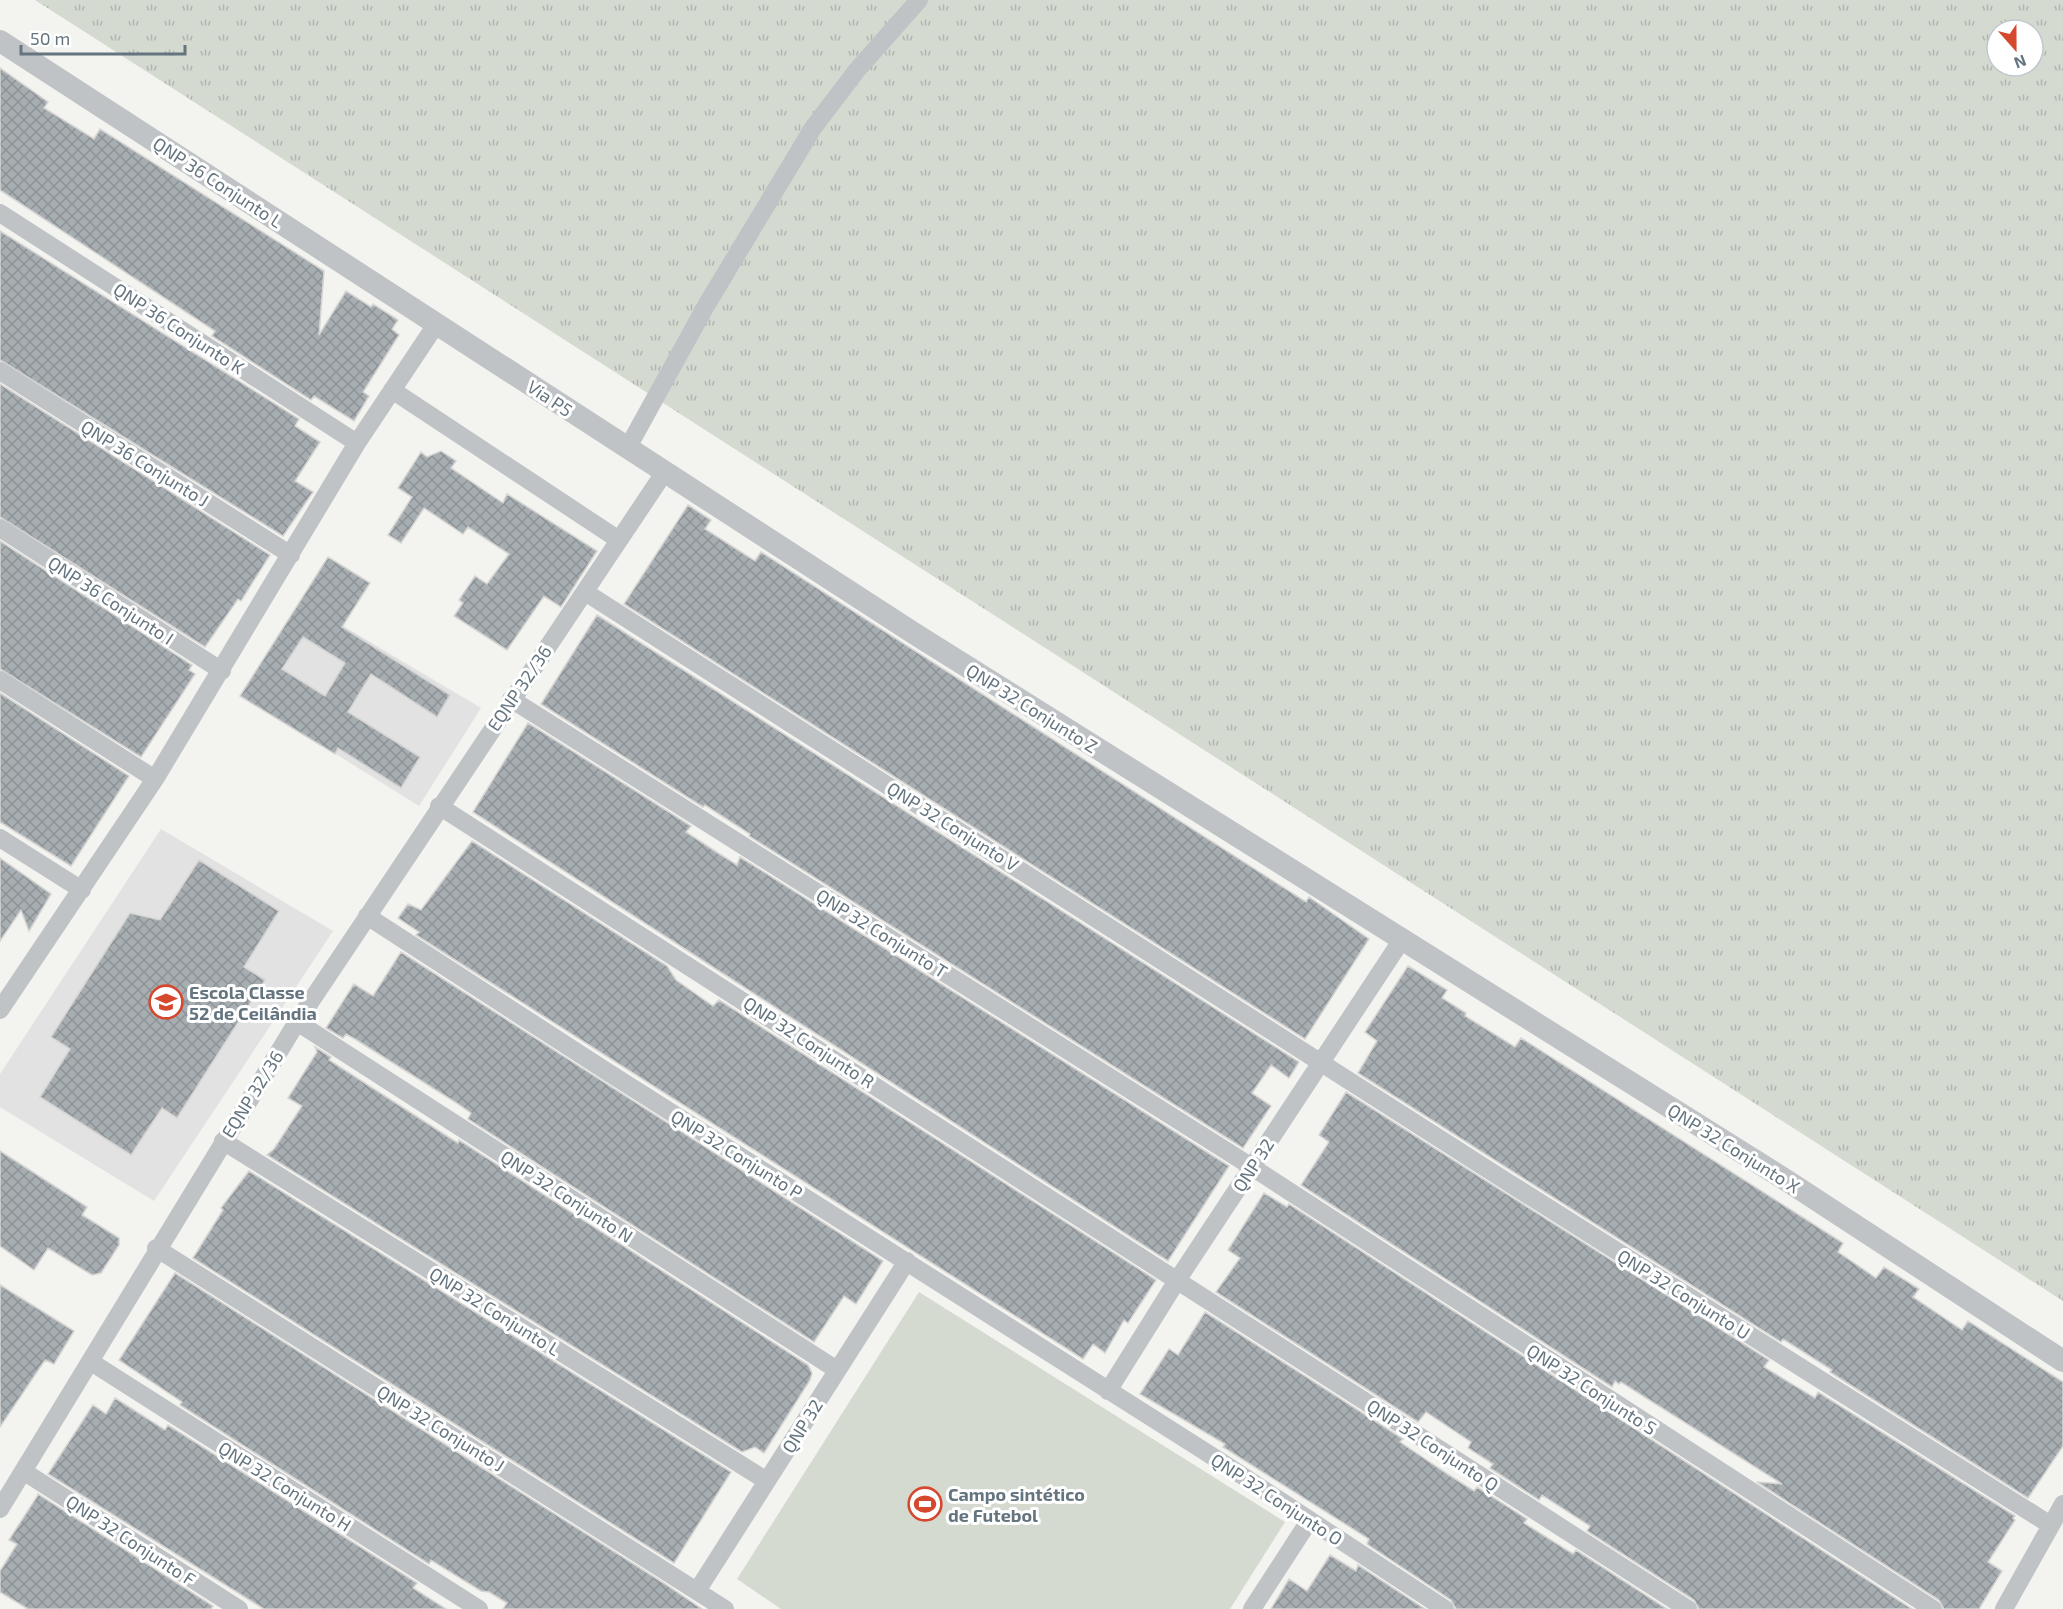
<svg xmlns="http://www.w3.org/2000/svg" width="2063" height="1609" font-family="'Exo 2',sans-serif">
	<style>
		.built { fill: #e1e2e1 }
		.grass { fill: url(#grass-tufts); fill-rule: evenodd }
		.park { fill: #d5dad1 }
		.building { fill: url(#building-cross-hatch); stroke: #d5d4d2; stroke-width: 1.5; fill-rule: evenodd }
		.lines { fill: none; stroke-linecap: round; stroke-linejoin: round }
		.minor { stroke: #bfc3c6; stroke-width: 18 }
		.tertiary { stroke: #bfc3c6; stroke-width: 22 }
		.labels { text-anchor: middle; dominant-baseline: central; stroke-width: 6; stroke-linejoin: round; paint-order: stroke }
		.street-label { font-size: 18px; fill: #65757f; stroke: #fff }
		.poi-label { font-size: 18px; font-weight: bold; fill: #65757f; stroke: #fff; text-anchor: start }
	</style>
	<defs>
		<pattern id="grass-tufts" width="24" height="20" patternUnits="userSpaceOnUse" patternTransform="scale(1.5)"><rect width="24" height="20" fill="#d5dad1"/><path d="M3 7l-1-3M5 7V3M7 7l1-3M15 17l-1-3M17 17v-4M19 17l1-3" fill="none" stroke="#b0b5af"/></pattern>
		<pattern id="building-cross-hatch" width="8" height="8" patternUnits="userSpaceOnUse" patternTransform="scale(1.5)"><rect width="8" height="8" fill="#a7aeb2"/><path d="M0 0l8 8M0 8l8-8" fill="none" stroke="#8c9296"/></pattern>
	</defs>
	<rect width="100%" height="100%" fill="#f3f3f0"/>
	<!-- built -->
	<path class="built" d="M 303,602 L 481,708 L 419,806 L 243,696 Z
		M 161,829 L 333,931 L 154,1201 L 0,1107 L 0,1074 Z"/>
	<!-- grass -->
	<path class="grass" d="M 35,0 L 2063,0 L 2063,1301 ZM 1997,30 L 2033,30 L 2033,66 L 1997,66 Z"/>
	<!-- park -->
	<path class="park" d="M 919,1292 L 1285,1522 L 1230,1609 L 781,1609 L 737,1579 Z"/>
	<!-- building -->
	<path class="building" d="M 0,68 L 48,102 L 44,108 L 94,139 L 100,129 L 324,271 L 319,335 L 346,291 L 371,307 L 373,304 L 398,320 L 392,329 L 399,335 L 363,392 L 369,396 L 354,421 L 314,396 L 311,400 L 212,336 L 215,331 L 0,190 Z
		M 0,231 L 299,419 L 295,426 L 320,442 L 295,481 L 313,492 L 283,536 L 0,360 Z
		M 0,384 L 270,555 L 241,601 L 238,599 L 205,647 L 0,517 Z
		M 441,451 L 456,461 L 451,468 L 503,503 L 507,494 L 597,551 L 561,607 L 544,596 L 507,650 L 454,616 L 463,603 L 459,600 L 475,576 L 487,584 L 509,554 L 468,527 L 463,534 L 424,508 L 401,543 L 388,535 L 412,497 L 398,488 L 421,452 L 427,457 Z
		M 688,505 L 711,520 L 705,529 L 755,561 L 761,552 L 1306,902 L 1309,897 L 1369,939 L 1305,1039 L 624,604 Z
		M 0,541 L 192,665 L 189,670 L 195,674 L 141,757 L 0,669 Z
		M 328,557 L 370,583 L 342,627 L 450,695 L 437,717 L 371,674 L 348,712 L 420,757 L 401,788 L 338,748 L 335,754 L 240,696 ZM 303,637 L 345,663 L 325,696 L 282,669 Z
		M 597,615 L 1299,1062 L 1289,1078 L 1271,1065 L 1252,1093 L 1271,1106 L 1243,1148 L 749,836 L 750,834 L 705,805 L 703,807 L 541,704 Z
		M 0,693 L 129,776 L 71,866 L 0,822 Z
		M 528,723 L 691,826 L 686,832 L 718,853 L 737,865 L 740,857 L 1229,1166 L 1168,1261 L 473,812 Z
		M 472,841 L 667,966 L 676,980 L 713,1006 L 719,1000 L 1156,1280 L 1128,1323 L 1124,1320 L 1105,1353 L 1093,1344 L 1083,1359 L 416,935 L 419,932 L 398,918 L 408,904 L 421,910 Z
		M 0,858 L 51,894 L 29,931 L 21,910 L 0,941 Z
		M 199,860 L 279,911 L 244,967 L 265,980 L 177,1118 L 162,1108 L 131,1155 L 40,1097 L 70,1049 L 51,1037 L 130,913 L 160,920 Z
		M 401,952 L 883,1261 L 856,1304 L 844,1296 L 814,1342 L 468,1119 L 471,1113 L 455,1102 L 355,1039 L 346,1034 L 343,1038 L 326,1028 L 354,984 L 373,996 Z
		M 1408,966 L 1447,990 L 1442,998 L 1466,1013 L 1465,1016 L 1515,1047 L 1521,1038 L 1843,1243 L 1838,1252 L 1876,1278 L 1884,1267 L 1919,1289 L 1913,1297 L 1962,1330 L 1968,1321 L 2063,1382 L 2063,1446 L 2028,1498 L 1830,1372 L 1832,1370 L 1783,1339 L 1781,1342 L 1358,1073 L 1377,1041 L 1365,1032 Z
		M 315,1047 L 331,1057 L 329,1060 L 450,1138 L 458,1143 L 459,1140 L 808,1365 L 812,1373 L 810,1380 L 764,1453 L 755,1447 L 742,1452 L 267,1155 L 274,1149 L 302,1106 L 288,1098 L 317,1052 Z
		M 1346,1092 L 1769,1360 L 1764,1367 L 1815,1398 L 1818,1392 L 2015,1516 L 2013,1518 L 2015,1520 L 1988,1562 L 2002,1571 L 1979,1609 L 1944,1609 L 1939,1600 L 1757,1482 L 1782,1484 L 1621,1382 L 1619,1384 L 1615,1381 L 1612,1387 L 1301,1185 L 1329,1142 L 1319,1135 Z
		M 0,1151 L 87,1207 L 82,1215 L 119,1238 L 119,1245 L 101,1273 L 92,1275 L 48,1248 L 34,1270 L 0,1246 Z
		M 249,1171 L 731,1472 L 674,1563 L 193,1258 L 223,1210 L 221,1208 Z
		M 1264,1193 L 1287,1207 L 1289,1204 L 1912,1609 L 1699,1609 L 1694,1600 L 1587,1531 L 1590,1526 L 1542,1495 L 1539,1500 L 1490,1468 L 1493,1464 L 1468,1448 L 1471,1442 L 1426,1412 L 1418,1422 L 1216,1292 L 1240,1258 L 1228,1250 Z
		M 175,1273 L 662,1582 L 702,1609 L 503,1609 L 507,1603 L 489,1592 L 481,1591 L 431,1560 L 429,1564 L 180,1405 L 182,1402 L 119,1360 Z
		M 0,1285 L 74,1331 L 54,1364 L 45,1360 L 0,1427 Z
		M 1205,1312 L 1403,1439 L 1400,1442 L 1449,1475 L 1474,1491 L 1477,1487 L 1527,1519 L 1524,1523 L 1573,1554 L 1576,1550 L 1667,1609 L 1456,1609 L 1451,1600 L 1367,1544 L 1369,1539 L 1223,1447 L 1225,1444 L 1140,1394 L 1169,1349 L 1178,1355 Z
		M 115,1398 L 165,1430 L 168,1425 L 417,1583 L 413,1588 L 446,1609 L 264,1609 L 48,1474 L 93,1405 L 106,1414 Z
		M 38,1495 L 38,1494 L 213,1606 L 211,1609 L 28,1609 L 0,1592 L 0,1571 L 17,1544 L 9,1540 Z
		M 1330,1555 L 1356,1571 L 1358,1565 L 1425,1609 L 1271,1609 L 1289,1579 L 1307,1591 Z"/>
	<g class="lines">
		<!-- minor -->
		<path class="minor" d="M 0,213 L 357,443
			M 0,371 L 291,555
			M 392,390 L 619,540
			M 627,449 L 707,304 L 813,128 L 857,70 L 919,0
			M 0,528 L 222,671
			M 585,592 L 1509,1183 L 2049,1524
			M 0,680 L 155,779
			M 511,699 L 1252,1167 L 1933,1609
			M 439,806 L 1688,1609
			M 0,838 L 82,890
			M 367,916 L 606,1071 L 1223,1463 L 1445,1609
			M 0,1010 L 155,779 L 357,443 L 437,323
			M 297,1022 L 837,1370
			M 223,1141 L 767,1481
			M 156,1248 L 725,1609
			M 91,1362 L 479,1609
			M 1108,1391 L 1178,1279 L 1401,941
			M 23,1471 L 239,1609
			M 0,1509 L 297,1022 L 664,473
			M 697,1591 L 907,1261
			M 1252,1609 L 1309,1521
			M 2004,1609 L 2063,1504"/>
		<!-- tertiary -->
		<path class="tertiary" d="M 0,41 L 915,634 L 1789,1182 L 2063,1361"/>
	</g>
	<!-- icons -->
	<defs>
		<g id="school-ring" transform="scale(1.725)"><circle r="9.5" fill="#fff" stroke="#d6482e" stroke-width="1.5"/><path d="M0-5L7-2L0 1L-7-2ZM-4 1L0 2.5L4 1V4Q0 6-4 4Z" fill="#d6482e"/></g>
		<g id="stadium-ring" transform="scale(1.725)"><circle r="9.5" fill="#fff" stroke="#d6482e" stroke-width="1.5"/><path d="M0-5a6.5 5 0 1 0 0 10a6.5 5 0 1 0 0-10ZM-3.5-1.8h7v3.6h-7Z" fill="#d6482e"/></g>
	</defs>
	<g fill-rule="evenodd">
		<use href="#school-ring" x="166" y="1002"/>
		<use href="#stadium-ring" x="925" y="1504"/>
	</g>
	<g class="labels">
		<!-- street labels -->
		<g class="street-label">
			<text transform="translate(218 182) rotate(33)">QNP 36 Conjunto L</text>
			<text transform="translate(179 328) rotate(33)">QNP 36 Conjunto K</text>
			<text transform="translate(550 398) rotate(34)">Via P5</text>
			<text transform="translate(145 463) rotate(32)">QNP 36 Conjunto J</text>
			<text transform="translate(111 600) rotate(33)">QNP 36 Conjunto I</text>
			<text transform="translate(519 688) rotate(-56)">EQNP 32/36</text>
			<text transform="translate(1032 708) rotate(32)">QNP 32 Conjunto Z</text>
			<text transform="translate(953 826) rotate(32)">QNP 32 Conjunto V</text>
			<text transform="translate(882 933) rotate(32)">QNP 32 Conjunto T</text>
			<text transform="translate(809 1042) rotate(33)">QNP 32 Conjunto R</text>
			<text transform="translate(252 1094) rotate(-58)">EQNP 32/36</text>
			<text transform="translate(1734 1148) rotate(32)">QNP 32 Conjunto X</text>
			<text transform="translate(737 1154) rotate(32)">QNP 32 Conjunto P</text>
			<text transform="translate(1253 1165) rotate(-57)">QNP 32</text>
			<text transform="translate(567 1196) rotate(33)">QNP 32 Conjunto N</text>
			<text transform="translate(1684 1294) rotate(32)">QNP 32 Conjunto U</text>
			<text transform="translate(495 1311) rotate(32)">QNP 32 Conjunto L</text>
			<text transform="translate(1592 1389) rotate(33)">QNP 32 Conjunto S</text>
			<text transform="translate(802 1426) rotate(-58)">QNP 32</text>
			<text transform="translate(441 1428) rotate(32)">QNP 32 Conjunto J</text>
			<text transform="translate(1433 1445) rotate(33)">QNP 32 Conjunto Q</text>
			<text transform="translate(285 1486) rotate(32)">QNP 32 Conjunto H</text>
			<text transform="translate(1277 1499) rotate(33)">QNP 32 Conjunto O</text>
			<text transform="translate(131 1540) rotate(33)">QNP 32 Conjunto F</text>
		</g>
		<!-- poi labels -->
		<g class="poi-label">
			<text x="189" y="992">Escola Classe<tspan x="189" dy="21">52 de Ceilândia</tspan></text>
			<text x="948" y="1494">Campo sintético<tspan x="948" dy="21">de Futebol</tspan></text>
		</g>
	</g>
	<!-- north arrow -->
	<g transform="translate(2015 48) rotate(159)"><circle r="28" fill="#ffffff" stroke="#c1c8cc" stroke-width="1.5"/>
	<path d="M0-4.5L10 22L0 15L-10 22Z" fill="#d6482e"/>
	<text y="-9" font-size="16" font-weight="bold" text-anchor="middle" fill="#65757f">N</text>
	</g>
	<!-- scale -->
	<path d="M21 45v9h164v-9" fill="none" stroke="#65757f" stroke-width="3"/>
	<text x="30" y="45" font-size="18" fill="#65757f" stroke="#ffffff" stroke-width="4.5" paint-order="stroke">50 m</text>
</svg>
